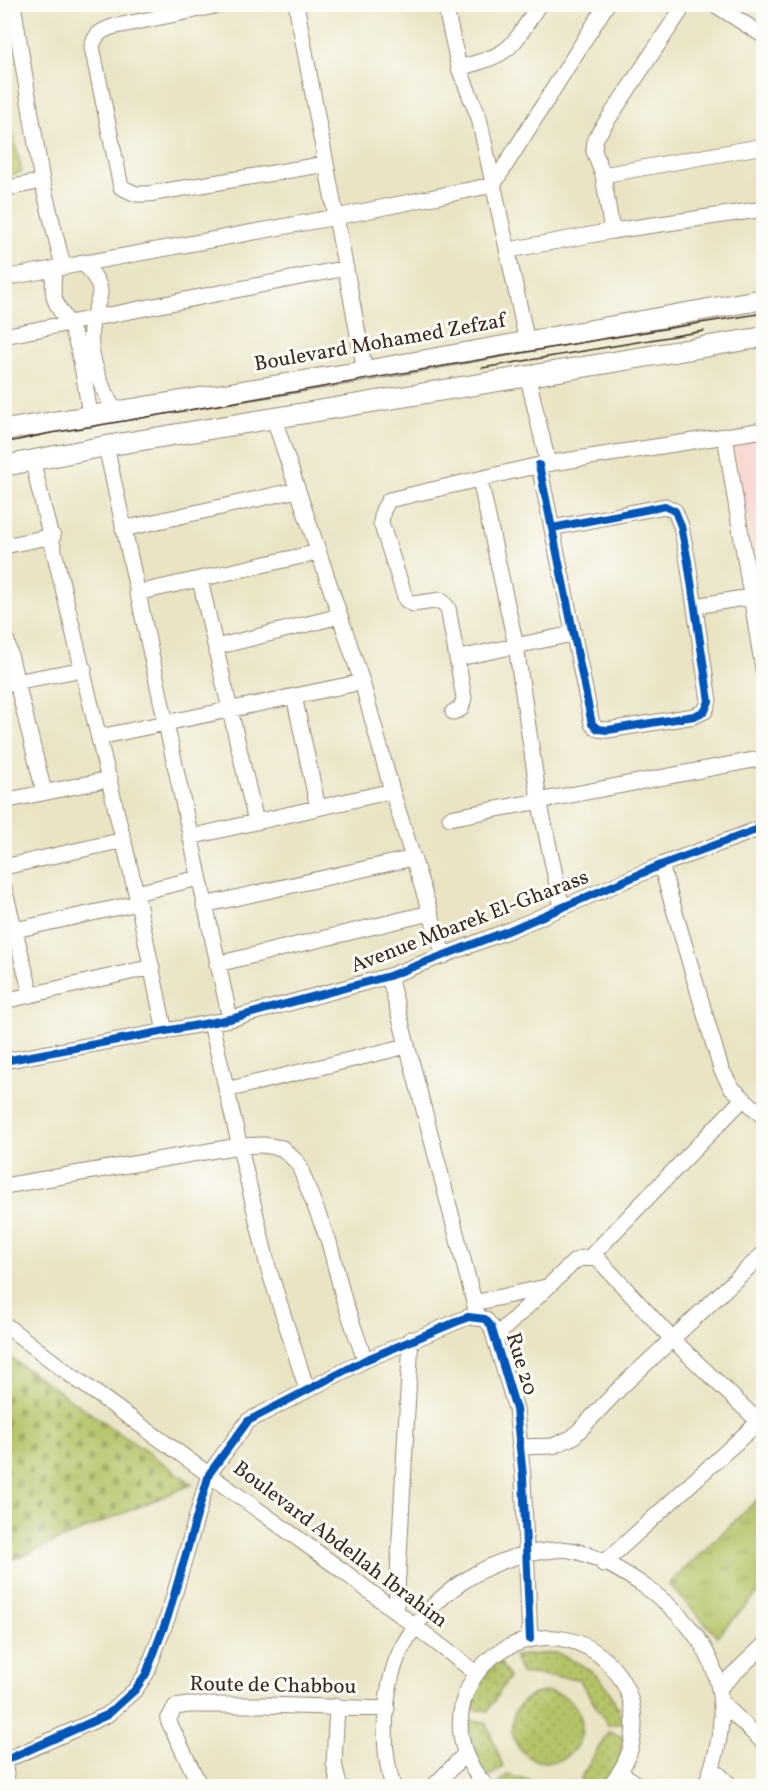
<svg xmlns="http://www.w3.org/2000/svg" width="768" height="1791" font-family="Vollkorn,serif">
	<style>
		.built { fill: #f7d0c9 }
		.grass { fill: url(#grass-tufts); stroke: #787742; stroke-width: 1.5 }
		.cemetery { fill: url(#cemetery-stones); stroke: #787742; stroke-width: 1.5 }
		.park { fill: url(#park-dots); stroke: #787742; stroke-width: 1.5 }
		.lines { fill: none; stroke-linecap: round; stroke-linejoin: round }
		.minor-casing { stroke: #928772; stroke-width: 17 }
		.major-casing { stroke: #928772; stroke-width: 22 }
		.minor { stroke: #fff; stroke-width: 15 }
		.major { stroke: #fff; stroke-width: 20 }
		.tram { stroke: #3b2a1e; stroke-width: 1.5 }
		.cycleway-casing { stroke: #fdfcf7; stroke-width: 11 }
		.cycleway { stroke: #0057b8; stroke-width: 8 }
		.labels { text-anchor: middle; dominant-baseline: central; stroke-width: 6; stroke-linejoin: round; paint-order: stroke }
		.street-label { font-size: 21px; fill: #3b2a1e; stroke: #fdfcf7 }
	</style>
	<defs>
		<pattern id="grass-tufts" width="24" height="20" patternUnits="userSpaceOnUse" patternTransform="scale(1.5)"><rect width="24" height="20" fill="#b4c467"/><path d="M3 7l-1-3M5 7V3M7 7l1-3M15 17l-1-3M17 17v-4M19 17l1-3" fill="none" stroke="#949f54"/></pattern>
		<pattern id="cemetery-stones" width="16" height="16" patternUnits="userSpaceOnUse" patternTransform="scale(1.5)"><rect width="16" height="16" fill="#b4c467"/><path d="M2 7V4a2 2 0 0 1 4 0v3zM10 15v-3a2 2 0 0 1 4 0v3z" fill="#949f54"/></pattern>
		<pattern id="park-dots" width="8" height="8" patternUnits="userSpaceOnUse" patternTransform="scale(1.5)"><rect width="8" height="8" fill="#b4c467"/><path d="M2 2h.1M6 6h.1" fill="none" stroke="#949f54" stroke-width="1.8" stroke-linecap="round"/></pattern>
	</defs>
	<rect width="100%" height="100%" fill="#fdfcf7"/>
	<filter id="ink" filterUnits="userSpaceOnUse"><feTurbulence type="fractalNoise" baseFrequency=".0167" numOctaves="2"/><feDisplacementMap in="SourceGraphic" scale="12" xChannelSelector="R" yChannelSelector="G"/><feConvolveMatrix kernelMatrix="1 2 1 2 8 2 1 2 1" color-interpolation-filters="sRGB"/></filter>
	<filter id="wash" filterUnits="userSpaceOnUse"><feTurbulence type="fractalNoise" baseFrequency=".008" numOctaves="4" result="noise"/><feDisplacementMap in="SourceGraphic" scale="24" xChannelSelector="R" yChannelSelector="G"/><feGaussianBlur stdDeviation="1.35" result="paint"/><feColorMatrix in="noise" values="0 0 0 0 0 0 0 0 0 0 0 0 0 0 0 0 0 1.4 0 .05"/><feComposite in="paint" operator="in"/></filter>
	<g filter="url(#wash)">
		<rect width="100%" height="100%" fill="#eae4c5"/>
		<!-- built -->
		<path class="built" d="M 763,437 L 763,602 L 732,441 Z"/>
		<!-- grass -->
		<path class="grass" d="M 763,1494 L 763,1588 L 717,1636 L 669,1584 Z"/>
		<!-- cemetery -->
		<path class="cemetery" d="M 4,1354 L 5,1354 L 193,1484 L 5,1563 Z"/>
		<!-- park -->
		<path class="park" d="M 5,104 L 22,172 L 5,177 L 4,177 Z
			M 556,1653 C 598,1671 608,1680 623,1723 L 608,1725 L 579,1679 L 521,1673 L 514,1656 Z
			M 500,1662 L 509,1677 L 488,1711 L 473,1709 L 477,1680 Z
			M512 1727a35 35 0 1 1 70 0a35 35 0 1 1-70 0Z
			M 470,1720 L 486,1722 L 503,1767 L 488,1777 C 473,1759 470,1743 470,1720 Z
			M 608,1732 L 624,1737 L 616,1773 L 603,1786 L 588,1786 L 580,1779 Z
			M 507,1775 L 541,1783 L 573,1782 L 574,1786 L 497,1786 Z"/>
	</g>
	<g filter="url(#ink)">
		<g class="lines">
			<!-- minor casing -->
			<g class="minor-casing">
				<path id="minor" d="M 13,4 L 42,181 L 63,266
					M 225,4 L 112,27 C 100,31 95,35 92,47 L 121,187 L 136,194 L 148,194 L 326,164
					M 296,4 L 365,371
					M 445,4 L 459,68 L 479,118 L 527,342
					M 714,4 L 764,36
					M 459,68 C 513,53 510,50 539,4
					M 603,175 L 764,146
					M 4,189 L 42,181
					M 612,231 L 603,175 L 594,151 L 595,139 L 685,4
					M 509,250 L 612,231 L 764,209
					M 83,262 C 113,297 95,293 91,330 C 88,357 102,389 115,411
					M 55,268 C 47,311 66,308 76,341 C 83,365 86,390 90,415
					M 4,278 L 336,217 L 493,185 L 607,4
					M 4,336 L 346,268
					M 528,378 L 548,463
					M 274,419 L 362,682 L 392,791 L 444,956
					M 725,436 L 764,675
					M 106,446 L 230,1019
					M 32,459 L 136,893 L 165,1032
					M 539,465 L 592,724 L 598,729 L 608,730 L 694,716 L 705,711 L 709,701 L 688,562 L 681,526 L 675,511 L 665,506 L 552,528
					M 480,480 L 516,646 L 539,800 L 562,908
					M 123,529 L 297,490
					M 4,546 L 53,536
					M 200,580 L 256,822
					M 137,593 L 319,552
					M 695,606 L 750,597
					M 4,630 L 44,792
					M 216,647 L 340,616
					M 459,658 L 572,634
					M 4,684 L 84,669
					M 294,696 L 318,808
					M 453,712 L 461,709 L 464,698 L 448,608 L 441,600 L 413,604 L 406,600 L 381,523 L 383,510 L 389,500 L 539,465 L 764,430
					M 99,737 L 362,682
					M 4,801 L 110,779
					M 450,818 L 764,758
					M 190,837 L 392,791
					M 661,865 L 721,1069 L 731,1087 L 764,1117
					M 4,867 L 124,840
					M 4,888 L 31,994
					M 136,893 L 199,878
					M 204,905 L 413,858
					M 15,930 L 138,903
					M 217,964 L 430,913
					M 389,976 L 478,1317
					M 4,1001 L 152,967
					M 211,1023 L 268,1267 L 307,1390
					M 4,1061 L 230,1019 L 389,976 L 510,930 L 661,865 L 764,827
					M 226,1090 L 407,1046
					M 4,1186 L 239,1146 L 263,1145 L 282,1148 L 298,1163 L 329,1242 L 344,1300 L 365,1360
					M 590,1257 L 743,1099
					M 474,1303 L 546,1287
					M 4,1324 L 68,1373 L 343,1571 L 476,1673
					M 495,1337 L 575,1261 L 582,1258 L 598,1259 L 672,1339 L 758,1421
					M 519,1447 L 553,1446 L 573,1437 L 620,1388 L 764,1253
					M 603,1564 L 764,1417
					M 396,1610 L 411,1339
					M 720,1687 L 764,1645
					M 721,1702 L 764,1743
					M 337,1706 L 334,1763 L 339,1786
					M 4,1761 L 107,1715 L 135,1690 L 146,1674 L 168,1616 L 209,1474 L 248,1421 L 365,1360 L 468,1317 L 485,1319 L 491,1326 L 516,1409 L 523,1477 L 530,1639
					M 4,1762 L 8,1786
					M 712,1768 L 731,1786
					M 621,1773 L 640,1786
					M 200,1786 L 168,1720 L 175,1707 L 189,1705 L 265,1705 L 387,1709
					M 393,1786 C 380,1747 383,1681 404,1644 C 432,1595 484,1560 538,1552 C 548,1551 561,1548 570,1550 C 594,1554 620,1570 640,1583 C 716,1635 741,1699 705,1786
					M 434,1786 L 465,1754
					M 486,1786 C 465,1763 455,1734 463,1702 C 469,1681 483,1660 504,1649 C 594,1602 677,1710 609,1786"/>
			</g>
			<!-- major casing -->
			<g class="major-casing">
				<path id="major" d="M 4,430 L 365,371 L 764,299
					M 4,466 L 106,446 L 764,337"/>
			</g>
			<!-- minor -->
			<use href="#minor" class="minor"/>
			<!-- major -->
			<use href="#major" class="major"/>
			<!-- tram -->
			<path class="tram" d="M 482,368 L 704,331
				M 4,443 L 51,433 C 289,394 525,350 764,313"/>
			<!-- cycleway casing -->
			<g class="cycleway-casing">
				<path id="cycleway" d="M 539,465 L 592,724 L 598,729 L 608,730 L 694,716 L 705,711 L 709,701 L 688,562 L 681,526 L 675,511 L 665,506 L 552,528
					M 4,1061 L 230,1019 L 389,976 L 510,930 L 661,865 L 764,827
					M 4,1761 L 107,1715 L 135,1690 L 146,1674 L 168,1616 L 209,1474 L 248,1421 L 365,1360 L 468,1317 L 485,1319 L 491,1326 L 516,1409 L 523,1477 L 530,1639"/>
			</g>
			<!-- cycleway -->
			<use href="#cycleway" class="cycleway"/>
		</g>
	</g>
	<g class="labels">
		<!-- street labels -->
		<g class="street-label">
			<text transform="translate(380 343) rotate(-10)">Boulevard Mohamed Zefzaf</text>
			<text transform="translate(470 922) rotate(-21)">Avenue Mbarek El-Gharass</text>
			<text transform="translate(521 1364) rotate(73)">Rue 20</text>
			<text transform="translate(340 1545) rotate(37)">Boulevard Abdellah Ibrahim</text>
			<text transform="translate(273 1686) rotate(1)">Route de Chabbou</text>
		</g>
	</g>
	<!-- margin -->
	<rect width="768" height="1791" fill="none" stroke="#fdfcf7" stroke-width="24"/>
</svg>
